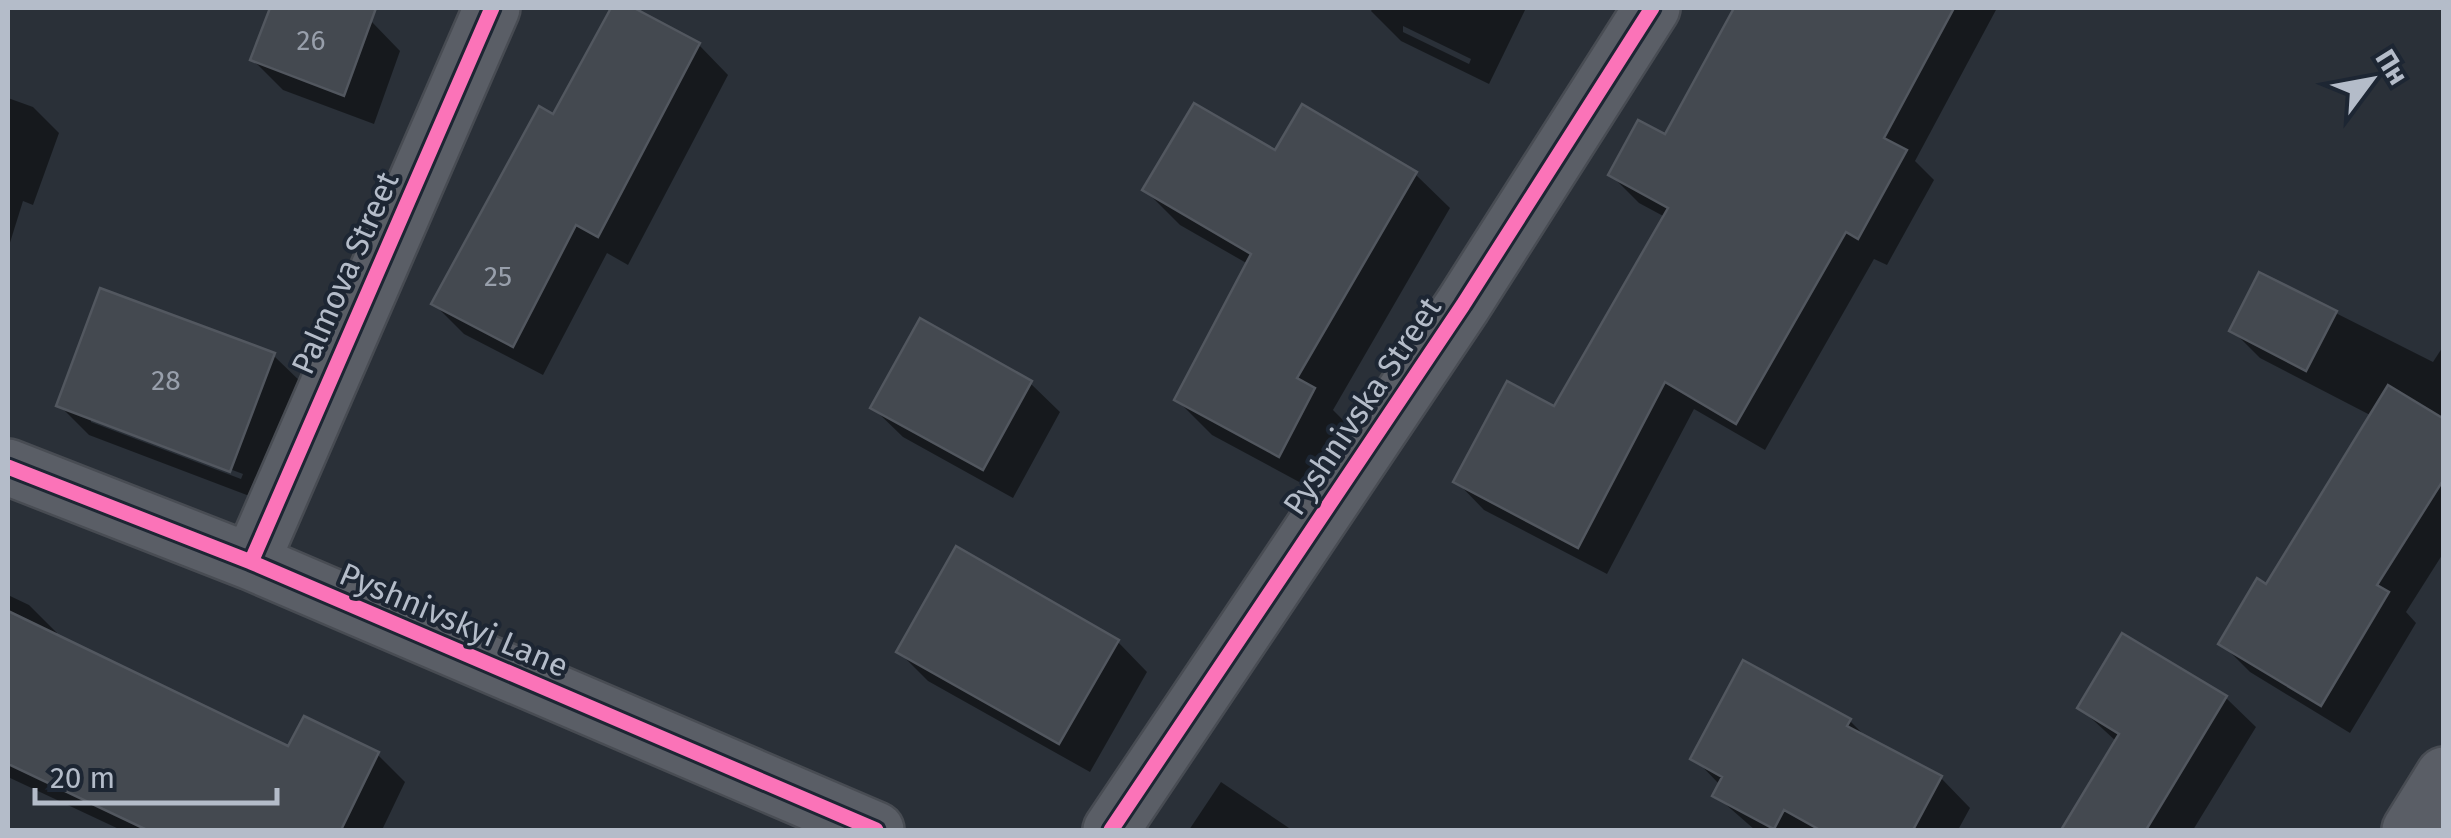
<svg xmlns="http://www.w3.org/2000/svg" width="2451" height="838" font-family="'Fira Sans',sans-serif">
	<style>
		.shadow { fill: #0007; fill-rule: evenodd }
		.building { fill: #444950; stroke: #52575f; stroke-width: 2.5 }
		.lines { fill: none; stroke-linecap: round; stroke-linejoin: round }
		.minor-casing { stroke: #484c53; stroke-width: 60 }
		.minor { stroke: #5a5e66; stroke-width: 55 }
		.cycleway-casing { stroke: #1d2633; stroke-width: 21 }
		.cycleway { stroke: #fb73b8; stroke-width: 15 }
		.labels { text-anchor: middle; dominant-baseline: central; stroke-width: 8; stroke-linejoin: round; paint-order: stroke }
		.number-label { font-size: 28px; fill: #989fab }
		.street-label { font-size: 32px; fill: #b4bcc9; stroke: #1d2633 }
	</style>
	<rect width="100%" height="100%" fill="#2a3038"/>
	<!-- shadow -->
	<path class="shadow" d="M 273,8 L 334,8 L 371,21 L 400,51 L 374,124 L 283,90 L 253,60 Z
		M 614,8 L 629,8 L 699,45 L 728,75 L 628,265 L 607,253 L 543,375 L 464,334 L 434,304 L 554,117 Z
		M 1373,8 L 1526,8 L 1489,84 L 1401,41 L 1371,11 ZM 1403,26 L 1471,59 L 1469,64 L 1403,32 Z
		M 1736,8 L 1997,8 L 1915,161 L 1934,180 L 1887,265 L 1874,259 L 1765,450 L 1694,409 L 1607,574 L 1484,510 L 1456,481 L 1555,410 L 1665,217 L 1639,203 L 1611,175 L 1666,138 Z
		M 8,98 L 33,107 L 59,133 L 33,205 L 23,201 L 8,249 Z
		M 1415,174 L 1450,208 L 1333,410 L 1348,425 L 1314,490 L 1212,435 L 1177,400 L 1248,264 L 1180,225 L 1145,190 Z
		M 2260,275 L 2433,362 L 2444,345 L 2444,552 L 2406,612 L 2416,623 L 2350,733 L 2250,672 L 2222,644 L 2267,587 L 2372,416 L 2260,358 L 2232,330 Z
		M 274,356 L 304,385 L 260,500 L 89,435 L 59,405 ZM 91,417 L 243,474 L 241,479 L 91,422 Z
		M 1030,383 L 1060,412 L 1013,498 L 903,437 L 873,408 Z
		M 8,595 L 29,605 L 57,633 L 56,637 L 289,750 L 377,754 L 405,782 L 382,830 L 121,830 L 8,777 Z
		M 1118,642 L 1147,672 L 1090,772 L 928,681 L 899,652 Z
		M 2226,698 L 2256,727 L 2193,830 L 2064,830 L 2117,742 L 2080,708 Z
		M 1850,721 L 1869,740 L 1941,778 L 1970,808 L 1958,830 L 1755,830 L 1715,795 L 1720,785 L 1694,758 Z
		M 1221,782 L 1292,830 L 1293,830 L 1189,830 Z"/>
	<!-- building -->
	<path class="building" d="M 270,8 L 376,8 L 344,96 L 250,60 Z
		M 611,8 L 634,8 L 700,43 L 598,237 L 576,225 L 513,347 L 431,304 L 539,106 L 553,114 Z
		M 1734,8 L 1954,8 L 1884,138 L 1907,150 L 1858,239 L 1846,232 L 1736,424 L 1665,382 L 1578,548 L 1453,482 L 1507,381 L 1554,406 L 1668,208 L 1608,175 L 1638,120 L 1665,134 Z
		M 1194,103 L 1275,150 L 1302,104 L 1417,172 L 1297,378 L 1315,388 L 1279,457 L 1174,400 L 1251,254 L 1142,190 Z
		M 2259,272 L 2337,311 L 2306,371 L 2229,331 Z
		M 100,288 L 275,353 L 230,472 L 56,406 Z
		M 920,318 L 1032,381 L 983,470 L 870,408 Z
		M 2388,385 L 2444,419 L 2444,479 L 2377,585 L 2389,592 L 2321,706 L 2218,644 L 2257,578 L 2266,584 Z
		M 956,546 L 1119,640 L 1059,744 L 896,652 Z
		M 8,611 L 288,746 L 304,716 L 379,752 L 341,830 L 147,830 L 8,764 Z
		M 2122,633 L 2227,696 L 2146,830 L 2061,830 L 2119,734 L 2077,708 Z
		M 1743,660 L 1851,719 L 1847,726 L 1942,776 L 1913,830 L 1820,830 L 1784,810 L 1774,829 L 1712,796 L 1722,777 L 1690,759 Z"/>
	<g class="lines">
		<!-- minor casing -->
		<g class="minor-casing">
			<path id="minor" d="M 8,467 L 251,562 L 876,830
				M 251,562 L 492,8
				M 1111,830 L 1463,305 L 1652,8
				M 2410,830 L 2444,775"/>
		</g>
		<!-- minor -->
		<use href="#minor" class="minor"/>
		<!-- cycleway casing -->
		<g class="cycleway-casing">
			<path id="cycleway" d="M 8,467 L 251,562 L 876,830
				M 251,562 L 492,8
				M 1111,830 L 1463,305 L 1652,8"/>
		</g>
		<!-- cycleway -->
		<use href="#cycleway" class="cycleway"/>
	</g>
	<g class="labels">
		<!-- number labels -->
		<g class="number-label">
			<text x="311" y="40">26</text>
			<text x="498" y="276">25</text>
			<text x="166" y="380">28</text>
		</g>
		<!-- street labels -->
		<g class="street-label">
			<text transform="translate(345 273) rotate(-66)">Palmova Street</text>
			<text transform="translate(1362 406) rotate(-56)">Pyshnivska Street</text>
			<text transform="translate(454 620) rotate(23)">Pyshnivskyi Lane</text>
		</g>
	</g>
	<!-- border -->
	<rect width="2451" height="838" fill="none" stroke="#b4bcc9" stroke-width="20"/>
	<!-- north arrow -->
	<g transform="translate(2371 80) rotate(58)" stroke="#1d2633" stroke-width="8" paint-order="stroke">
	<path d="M0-8L18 38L0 25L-18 38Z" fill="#b4bcc9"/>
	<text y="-15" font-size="28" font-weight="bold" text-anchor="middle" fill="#b4bcc9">Пн</text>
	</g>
	<!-- scale -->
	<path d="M35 788v15h242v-15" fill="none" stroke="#b4bcc9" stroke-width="5"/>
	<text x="50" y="788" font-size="30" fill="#b4bcc9" stroke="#1d2633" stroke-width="8" paint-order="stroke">20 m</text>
</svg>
